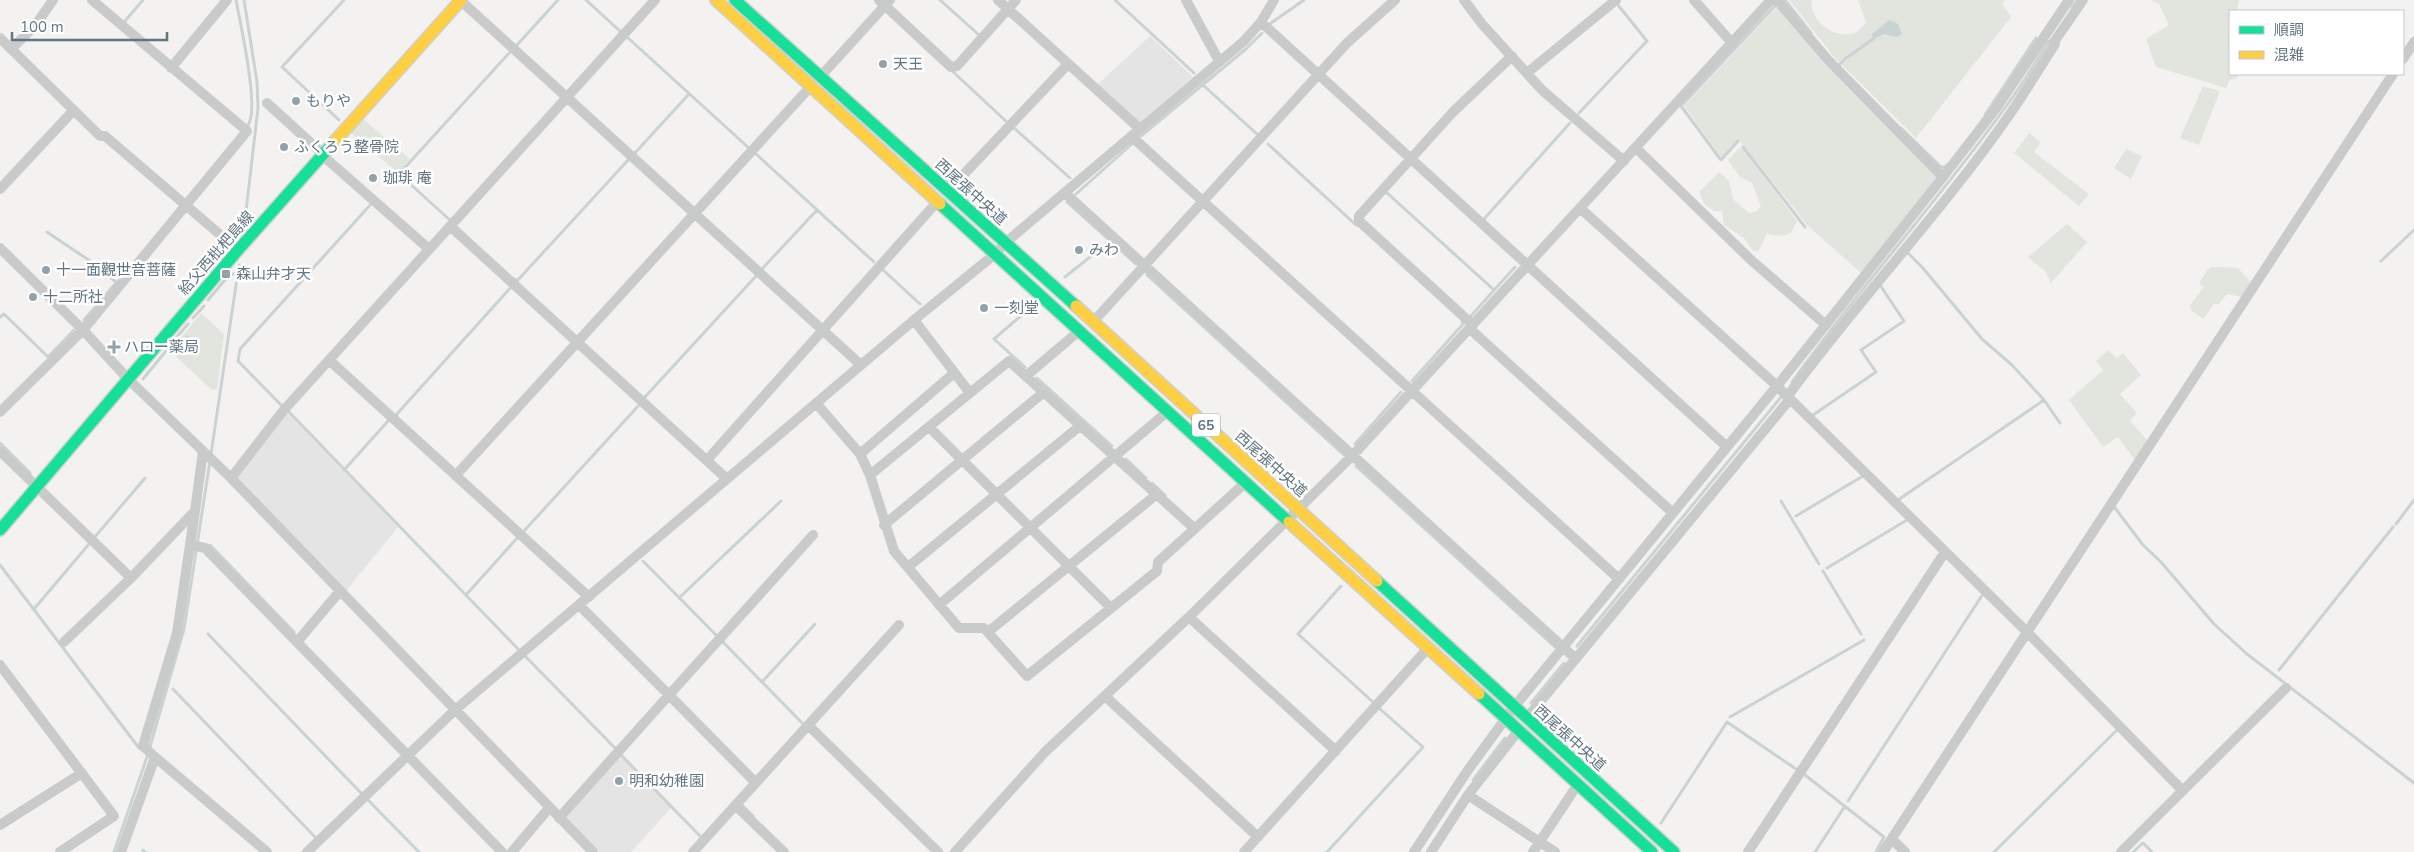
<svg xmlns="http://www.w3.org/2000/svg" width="2414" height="852" font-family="'Nunito Sans','Noto Sans JP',sans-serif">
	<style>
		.built { fill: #e3e4e3 }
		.green { fill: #e2e5de }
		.water { fill: #cad2d4 }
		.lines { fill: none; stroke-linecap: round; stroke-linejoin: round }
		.stream { stroke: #cad2d4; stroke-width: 3 }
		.fast-casing { stroke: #cfd0d0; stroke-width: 14 }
		.slow-casing { stroke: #cfd0d0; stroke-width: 14 }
		.street { stroke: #c9cbcb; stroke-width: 10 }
		.fast { stroke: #16e098; stroke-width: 11 }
		.slow { stroke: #ffcf43; stroke-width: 11 }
		.poi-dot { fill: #95a1a8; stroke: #fff; stroke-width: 2 }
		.labels { text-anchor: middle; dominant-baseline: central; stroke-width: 5; stroke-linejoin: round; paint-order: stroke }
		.shield { fill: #fff; stroke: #919ea7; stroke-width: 1 }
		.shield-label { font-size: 14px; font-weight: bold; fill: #627581 }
		.poi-label { font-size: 15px; fill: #627581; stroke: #fff; text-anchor: start }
		.street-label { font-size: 15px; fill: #627581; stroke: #fff }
	</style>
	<rect width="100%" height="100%" fill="#f3f2f0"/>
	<!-- built -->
	<path class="built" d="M 1150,36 L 1193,77 L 1138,124 L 1096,86 Z
		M 287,412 L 398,527 L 346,591 L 236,477 Z
		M 618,754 L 671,808 L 631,852 L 599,852 L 563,816 Z"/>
	<!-- green -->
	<path class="green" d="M 1789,0 L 1812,0 C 1808,19 1833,38 1851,34 C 1858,33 1862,27 1866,22 L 1858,0 L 2006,0 L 2002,3 L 2011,17 L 1916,138 L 1834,57 Z
		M 2150,0 L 2239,0 L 2237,11 L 2230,11 L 2230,74 L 2238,74 L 2237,78 L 2230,80 L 2226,88 L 2156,67 L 2146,39 L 2169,25 L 2159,4 Z
		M 1777,7 L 1824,64 L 1937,177 L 1861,273 L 1808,226 L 1739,140 L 1722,158 L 1684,106 Z
		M 2203,86 L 2220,91 L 2199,145 L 2180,138 Z
		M 362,118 L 410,159 L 398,173 L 350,132 Z
		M 2029,133 L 2041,142 L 2034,152 L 2089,194 L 2079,206 L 2014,153 Z
		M 1739,148 L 1742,148 L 1797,221 L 1791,233 L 1783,236 L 1767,234 L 1758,252 L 1752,250 L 1744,238 L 1724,225 L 1722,211 L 1714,211 C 1706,206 1700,201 1700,191 L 1719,172 L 1729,181 L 1733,199 L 1749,213 L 1757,211 L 1761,206 L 1752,183 L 1740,177 L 1728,160 Z
		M 2126,149 L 2142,156 L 2131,179 L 2114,168 Z
		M 2067,224 L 2087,242 L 2051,283 L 2045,271 L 2028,257 Z
		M 2212,267 L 2238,268 L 2251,282 L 2241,297 L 2227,294 L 2219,304 L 2214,304 L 2203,319 L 2191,310 L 2190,305 L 2204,287 L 2199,283 L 2208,269 Z
		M 201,313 L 224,334 L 217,390 L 211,389 L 170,351 Z
		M 2108,350 L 2117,358 L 2123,353 L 2141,375 L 2120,394 L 2137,413 L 2130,421 L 2148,441 L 2135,460 L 2118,437 L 2103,447 L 2069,400 L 2103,370 L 2096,361 Z"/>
	<!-- water -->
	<path class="water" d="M 1889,20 L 1898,24 L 1902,34 L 1897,37 L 1884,34 L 1873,39 L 1872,34 Z
		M 187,335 L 196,342 L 191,351 L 184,354 L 177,346 Z"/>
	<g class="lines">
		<!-- stream -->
		<path class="stream" d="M 236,0 C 240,22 260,110 248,125
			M 244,0 L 257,82 L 258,108 L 245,220
			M 586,0 L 622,33
			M 940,0 L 979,35
			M 1115,0 L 1194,73
			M 1785,0 L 1811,33
			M 2072,8 L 2077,0
			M 125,21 L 143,0
			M 1271,23 L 1304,0
			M 627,37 L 750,149
			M 517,45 L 558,0
			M 1845,59 L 1873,39
			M 1839,65 L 1843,61
			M 950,69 L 1008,123
			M 1203,85 L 1258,135
			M 1579,113 L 1647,41 L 1618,5
			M 1985,115 L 2036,38
			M 339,120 L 282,67 L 344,0
			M 1014,128 L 1070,178
			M 1901,128 L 1941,167 L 1945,167 L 1948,164
			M 1141,136 L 1247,48 L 1262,33
			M 1738,141 L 1721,160 L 1681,106 L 1775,6
			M 1268,144 L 1356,225
			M 1743,147 L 1805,227
			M 634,154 L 689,94
			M 756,154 L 874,262
			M 1386,192 L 1494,290
			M 1076,194 L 1133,143
			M 1067,202 L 1136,264
			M 1484,219 L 1570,123
			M 451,221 L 399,174 L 511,51
			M 47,232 L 90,261 L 116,282
			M 1907,252 L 1922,267 L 1982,339 L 2012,365 L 2044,400 L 2060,423
			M 2381,261 L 2414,230
			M 882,269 L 920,304
			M 761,270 L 817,210
			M 1147,275 L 1344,455
			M 1065,277 L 1110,241
			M 515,279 L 517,281 L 630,158
			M 208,300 L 230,274 L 237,274
			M 0,317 L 4,314 L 48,357 L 74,330
			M 1470,317 L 1515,267
			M 193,318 L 204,306
			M 84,320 L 115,284
			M 170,345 L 188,324
			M 238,361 L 240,349 L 372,203
			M 238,361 L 281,405
			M 1025,367 L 994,339 L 1030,308
			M 1037,378 L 1112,446
			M 143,379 L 166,351
			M 1412,381 L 1464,323 L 1462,322
			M 1792,382 C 1860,287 1939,200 2007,105 C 2022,85 2035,63 2049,41
			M 644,398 L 757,275
			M 289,412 L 519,650
			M 1813,415 L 1876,372 L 1861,350 L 1904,321 L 1880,285
			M 397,416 L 396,415 L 512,286
			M 0,443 L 30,473
			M 1355,444 L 1401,392
			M 211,454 L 239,265
			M 1126,459 L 1146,478
			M 1356,466 L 1555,647
			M 344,470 L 389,420
			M 1152,483 L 1165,495
			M 1898,500 L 2044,400
			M 1781,501 L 1819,564
			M 2115,508 L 2143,545 L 2161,562 L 2214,624 L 2247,654 L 2414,783
			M 1796,516 L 1863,476
			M 2396,524 L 2414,500
			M 524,531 L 640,404
			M 94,538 L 145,478
			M 210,545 L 294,632
			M 643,561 L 716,635
			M 0,565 L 139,748
			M 1827,568 L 1907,520
			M 1823,571 L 1861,634
			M 1341,586 L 1298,634 L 1373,702
			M 466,595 L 519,536
			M 679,598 L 781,501
			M 34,609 L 89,544
			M 208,634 L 361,793
			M 723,642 L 803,724
			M 1577,646 L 1782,396
			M 526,657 L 615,748
			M 2279,670 L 2393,527
			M 762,682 L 815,624
			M 173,689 L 315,837
			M 1531,703 L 1564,663
			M 1730,717 L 1864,640
			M 621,755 L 702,838
			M 1805,775 L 1884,837 L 1876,852
			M 1473,780 L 1505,738
			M 368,800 L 419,852
			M 1848,801 L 1983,594
			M 741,804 L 753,816
			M 1661,823 L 1727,722 L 1796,769
			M 143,850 L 145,852
			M 114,852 L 147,757 L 184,629 L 210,461
			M 1327,852 L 1423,747 L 1380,709
			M 1815,852 L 1845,806
			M 1994,852 L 2118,729
			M 2133,852 L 2143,843 L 2152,852"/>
		<!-- fast casing -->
		<g class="fast-casing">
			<path id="fast" d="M 735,0 L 1076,306
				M 940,204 L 1289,522
				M 0,530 L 238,250 L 334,142
				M 1377,581 L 1674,852
				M 1479,694 L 1652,852"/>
		</g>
		<!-- slow casing -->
		<g class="slow-casing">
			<path id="slow" d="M 716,0 L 940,204
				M 334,142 L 461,0
				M 1076,306 L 1377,581
				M 1289,522 L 1479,694"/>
		</g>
		<!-- street -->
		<path class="street" d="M 460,0 L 861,365
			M 879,0 L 951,67 L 957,66 L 1016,0
			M 998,0 L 1140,129
			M 1186,0 L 1219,61
			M 1464,0 L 1482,24 L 1542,90 L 1624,161
			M 1694,0 L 1732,43
			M 1777,0 L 1828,60 L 1943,177
			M 1261,22 L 1727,447
			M 0,38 L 100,136 L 105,136 L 238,250
			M 2054,42 L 2083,0
			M 11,49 L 35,26 L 53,0
			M 2403,59 L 2414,42
			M 171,68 L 227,0
			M 1527,73 L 1616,0
			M 821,76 L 890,0
			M 267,103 L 323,154
			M 1131,136 L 1619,579
			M 1636,148 L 1751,260 L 1826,325
			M 322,155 L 429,249
			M 0,189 L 73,111
			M 948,191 L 1068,64
			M 1065,193 L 1576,659
			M 1580,208 L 1777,386 L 2027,632 L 2183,791
			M 450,226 L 727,479
			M 0,248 L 83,330 L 128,379 L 231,478 L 593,852
			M 914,320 L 970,393
			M 1093,322 L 1347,43 L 1395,0
			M 1473,325 L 1359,221 L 1359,216 L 1453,112 L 1512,56
			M 1470,329 L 1673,513
			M 329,360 L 589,597
			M 1026,376 L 1079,331
			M 1787,397 C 1858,300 1942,212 2010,114 C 2026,91 2040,67 2055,44
			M 816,403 L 860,454 L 870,475 L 894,551 L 959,628 L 984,628 L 1027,676 L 1157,571 L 1158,562 L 1245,483
			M 0,412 L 83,330 L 247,131 L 92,0
			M 929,427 L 1111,608
			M 0,451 L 131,578 L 195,511 L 203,451
			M 860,454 L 954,373
			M 707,460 L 937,202
			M 457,474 L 811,86
			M 870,475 L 1009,361 L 1195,529
			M 231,478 L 283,411 L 329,360 L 655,0
			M 884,525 L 1044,392
			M 191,545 L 205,548 L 502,852
			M 908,567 L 1081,425
			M 939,605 L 1167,412
			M 1189,617 L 1336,751
			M 988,632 L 1157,494
			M 64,642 L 131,578
			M 297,642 L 340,591
			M 0,665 L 114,816 L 60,852
			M 1106,697 L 1258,837
			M 1526,719 L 1790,399
			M 808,725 L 938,852
			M 155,757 L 143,746 L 177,633 L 195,511
			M 756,783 L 669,695 L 813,535
			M 1468,795 L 1555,852
			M 736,806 L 784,852
			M 559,818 L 669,695 L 579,605
			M 0,825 L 82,773
			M 1892,839 L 1905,852
			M 121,852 L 155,757 L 267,852
			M 307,852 L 455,710 L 914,320 L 995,254 L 1005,243 L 1244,41 L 1261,22 L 1274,0
			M 512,852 L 549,808
			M 693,852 L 899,625
			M 955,852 L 1045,752 L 1189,617 L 1353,455 L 1771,0
			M 1244,852 L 1428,648
			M 1414,852 L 1468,770 L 1514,707 L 1777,386 L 1943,177 L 1997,107 L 2069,0
			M 1431,852 L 1468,795 L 1519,730
			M 1533,852 L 1578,784
			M 1748,852 L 1945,552
			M 1883,852 L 2393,74
			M 2121,852 L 2286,688"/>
		<!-- fast -->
		<use href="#fast" class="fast"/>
		<!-- slow -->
		<use href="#slow" class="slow"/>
	</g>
	<!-- markers -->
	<g class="poi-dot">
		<circle cx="883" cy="64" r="5"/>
		<circle cx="296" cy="101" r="5"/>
		<circle cx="284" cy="147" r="5"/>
		<circle cx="373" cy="178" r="5"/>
		<circle cx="1079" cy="250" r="5"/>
		<circle cx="46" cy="270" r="5"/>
		<rect x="221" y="269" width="10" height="10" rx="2.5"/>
		<circle cx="33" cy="297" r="5"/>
		<circle cx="984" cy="308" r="5"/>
		<path d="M111.5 339.5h5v5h5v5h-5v5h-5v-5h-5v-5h5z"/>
		<circle cx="619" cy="781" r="5"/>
	</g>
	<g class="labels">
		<!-- shield labels -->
		<rect class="shield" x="1192" y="413.5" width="28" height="23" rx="4"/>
		<g class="shield-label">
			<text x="1206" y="425">65</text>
		</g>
		<!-- poi labels -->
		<g class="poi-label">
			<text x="893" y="64">天王</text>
			<text x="306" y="101">もりや</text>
			<text x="294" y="147">ふくろう整骨院</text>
			<text x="383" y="178">珈琲 庵</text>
			<text x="1089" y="250">みわ</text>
			<text x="56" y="270">十一面觀世音菩薩</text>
			<text x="236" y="274">森山弁才天</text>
			<text x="43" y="297">十二所社</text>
			<text x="994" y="308">一刻堂</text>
			<text x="124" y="347">ハロー薬局</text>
			<text x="629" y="781">明和幼稚園</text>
		</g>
		<!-- street labels -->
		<g class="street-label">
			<text transform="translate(971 192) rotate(42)">西尾張中央道</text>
			<text transform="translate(216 253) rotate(-49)">給父西枇杷島線</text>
			<text transform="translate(1271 464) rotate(42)">西尾張中央道</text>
			<text transform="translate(1570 738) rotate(42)">西尾張中央道</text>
		</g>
	</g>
	<!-- legend -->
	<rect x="2229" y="10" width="175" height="65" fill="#ffffff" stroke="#c0c8cd"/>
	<rect x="2239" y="26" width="25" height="8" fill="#16e098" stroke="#c0c8cd"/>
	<text x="2274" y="35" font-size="15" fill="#627581">順調</text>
	<rect x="2239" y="51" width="25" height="8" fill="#ffcf43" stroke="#c0c8cd"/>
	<text x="2274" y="60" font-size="15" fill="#627581">混雑</text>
	<!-- scale -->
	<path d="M12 32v8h155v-8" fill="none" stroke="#627581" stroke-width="2.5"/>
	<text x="20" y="32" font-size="15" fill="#627581" stroke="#ffffff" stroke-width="4" paint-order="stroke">100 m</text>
</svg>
